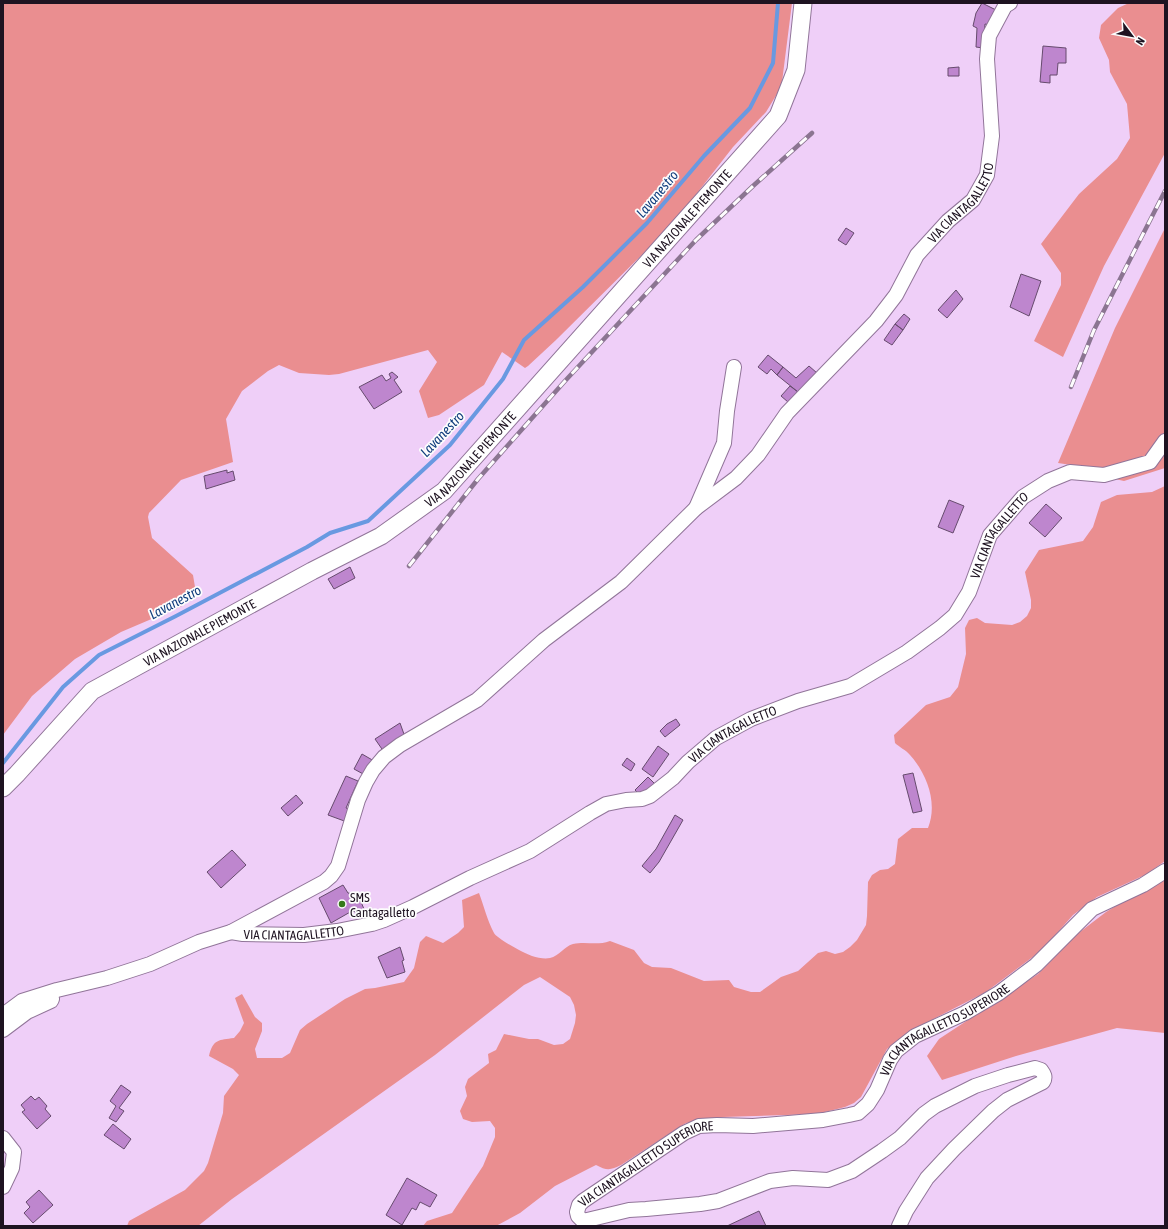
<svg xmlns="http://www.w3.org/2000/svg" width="1168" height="1229" font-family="'Asap Condensed',sans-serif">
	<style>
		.green { fill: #ea8e90 }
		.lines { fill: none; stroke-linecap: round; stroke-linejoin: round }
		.stream { stroke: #6999e1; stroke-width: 4 }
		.building { fill: #be86ce; stroke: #664b6d }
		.minor-casing { stroke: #917599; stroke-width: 16 }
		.major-casing { stroke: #917599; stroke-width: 19 }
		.minor { stroke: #fff; stroke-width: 14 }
		.major { stroke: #fff; stroke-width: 17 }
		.rail-casing { stroke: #8b7591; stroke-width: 4.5 }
		.rail { stroke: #fdfdfd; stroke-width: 3; stroke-dasharray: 9; stroke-linecap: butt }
		.poi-dot { fill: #367a1b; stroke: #fdfdfd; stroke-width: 1.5 }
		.labels { text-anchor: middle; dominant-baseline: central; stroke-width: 3.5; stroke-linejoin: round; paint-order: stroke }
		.street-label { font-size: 13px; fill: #1e1321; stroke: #fdfdfd }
		.poi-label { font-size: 13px; fill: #1e1321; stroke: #fdfdfd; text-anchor: start }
		.water-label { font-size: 14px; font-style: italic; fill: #123e7e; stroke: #fdfdfd }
	</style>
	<rect width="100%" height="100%" fill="#efcff8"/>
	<!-- green -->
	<path class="green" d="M 3,3 L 792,3 L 782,82 L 777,94 L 766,112 L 733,147 L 673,224 L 556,340 L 528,366 L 525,368 L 502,352 L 484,385 L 439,415 L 428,418 L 419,391 L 437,362 L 428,350 L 339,374 L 329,375 L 299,373 L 279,365 L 268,371 L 242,391 L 226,419 L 233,462 L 181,480 L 149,513 L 148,517 L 152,538 L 193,575 L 196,593 L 182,606 L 121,632 L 75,659 L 32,696 L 3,735 Z
		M 1129,3 L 1165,3 L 1165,153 L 1104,266 L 1063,357 L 1034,341 L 1061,285 L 1061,273 L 1041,244 L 1079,194 L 1117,159 L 1130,138 L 1127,104 L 1110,72 L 1109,60 L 1099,38 L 1101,25 L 1118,8 Z
		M 1165,228 L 1165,468 L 1124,481 L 1115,479 L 1106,468 L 1084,467 L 1058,463 L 1115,328 Z
		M 1165,486 L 1165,861 L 1147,874 L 1097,897 L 1073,915 L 1042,950 L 986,992 L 912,1030 L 887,1049 L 861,1097 L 854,1103 L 845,1107 L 817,1114 L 723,1117 L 686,1123 L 621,1165 C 611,1170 607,1171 596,1165 L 588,1169 L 555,1186 L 520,1213 L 496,1226 L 423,1226 L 427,1221 L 452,1213 L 483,1166 L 495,1137 L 495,1128 L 490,1121 L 472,1122 L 463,1119 L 460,1111 L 467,1096 L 465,1087 L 468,1079 L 489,1063 L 488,1054 L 496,1050 L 504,1034 L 529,1039 L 538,1039 L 554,1045 L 563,1044 L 570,1039 L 575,1023 L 576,1015 L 574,1005 L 570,997 L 540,977 L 524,985 L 435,1055 L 232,1199 L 198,1226 L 127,1226 L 129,1221 L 185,1190 L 204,1171 L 208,1163 L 223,1113 L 224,1096 L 239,1075 L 233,1069 L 209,1056 C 213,1039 219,1040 234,1038 L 240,1031 L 244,1023 L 235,998 L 242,994 L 255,1017 L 262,1023 L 262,1031 L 255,1049 L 257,1058 L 282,1058 L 290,1053 L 300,1030 L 307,1024 L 345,999 L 365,989 L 375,988 L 404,982 L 414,968 L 420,942 L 426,936 L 443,943 L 458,933 L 464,927 L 462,900 L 479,893 C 484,906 487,920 494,933 C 496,938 525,954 532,956 C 538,958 545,959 550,958 C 559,956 565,946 573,944 C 587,941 596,946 610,941 L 634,950 L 644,963 L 652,967 L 671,968 L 704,981 L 729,980 L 734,987 L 751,992 L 760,992 L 781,977 L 798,971 L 818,953 L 826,951 L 835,954 L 843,952 L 850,947 L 857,940 L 866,925 L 867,916 L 868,882 L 872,875 L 880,870 L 888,869 L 895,864 L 898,839 L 912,828 L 928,828 C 938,803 927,774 910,755 C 906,750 899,747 895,743 L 894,735 L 926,705 L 950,697 L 958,687 L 966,654 L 965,628 L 969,620 L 977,618 L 985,623 L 1012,625 L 1020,622 L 1027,616 L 1031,608 L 1031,600 L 1025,572 L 1039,550 L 1083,541 L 1093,527 L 1101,502 L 1117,495 L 1152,492 Z
		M 1165,876 L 1165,1033 L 1117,1028 L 1016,1056 L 942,1080 L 927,1056 L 939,1039 L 1038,974 L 1076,935 L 1106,912 Z"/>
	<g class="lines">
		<!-- stream -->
		<path class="stream" d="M 3,763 L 63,687 L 99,655 L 176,616 L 307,547 L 330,533 L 368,521 L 450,445 L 503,379 L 524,340 L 583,287 L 647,223 L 704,156 L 750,108 L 773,63 L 778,3"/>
	</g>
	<!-- building -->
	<path class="building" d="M 982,3 L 996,10 L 990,25 L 985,24 L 983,48 L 976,47 L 977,28 L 973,26 L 976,13 Z
		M 1043,46 L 1066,48 L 1066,63 L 1058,63 L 1057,75 L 1050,75 L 1050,83 L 1040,82 Z
		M 959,67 L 959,76 L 948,76 L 948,68 Z
		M 846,228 L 854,233 L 846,245 L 838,240 Z
		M 1021,274 L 1041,281 L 1029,316 L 1010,307 Z
		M 956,290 L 963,299 L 947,318 L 938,310 Z
		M 904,314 L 910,319 L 903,330 L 895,324 Z
		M 895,324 L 903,330 L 892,345 L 884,340 Z
		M 768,355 L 783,367 L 777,375 L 771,369 L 767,374 L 758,367 Z
		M 809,366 L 817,373 L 798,392 L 777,375 L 783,367 L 796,378 Z
		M 392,372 L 398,377 L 394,380 L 402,392 L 374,409 L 359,387 L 382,375 L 386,381 L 391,378 L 389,374 Z
		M 790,386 L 798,392 L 788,402 L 781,396 Z
		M 227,470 L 227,473 L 233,471 L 235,480 L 206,489 L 204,476 Z
		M 949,500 L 964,506 L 953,533 L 938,527 Z
		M 1046,504 L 1062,518 L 1045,537 L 1029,523 Z
		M 350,567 L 355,578 L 334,589 L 328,579 Z
		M 676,719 L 680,725 L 665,737 L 660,731 L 667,724 Z
		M 400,723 L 405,737 L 384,752 L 375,739 Z
		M 658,746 L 669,754 L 653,777 L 642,769 Z
		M 362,754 L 374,761 L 365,775 L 354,769 Z
		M 627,758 L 635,764 L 631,771 L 622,765 Z
		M 913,773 L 922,811 L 913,813 L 903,775 Z
		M 346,776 L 358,781 L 346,808 L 351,810 L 347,822 L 328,815 Z
		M 648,777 L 655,784 L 642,797 L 635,790 Z
		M 296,795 L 303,803 L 288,816 L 281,808 Z
		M 675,815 L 683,820 L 659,862 L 650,873 L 642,866 L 656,849 Z
		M 232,850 L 246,865 L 221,888 L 207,872 Z
		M 343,885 L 348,893 L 358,895 L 364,909 L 359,913 L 352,911 L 331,923 L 319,898 Z
		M 400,947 L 404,960 L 402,961 L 405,972 L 387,978 L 378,957 Z
		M 121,1085 L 131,1092 L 119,1108 L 124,1111 L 116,1122 L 109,1118 L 116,1106 L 110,1101 Z
		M 31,1096 L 35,1100 L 39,1097 L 47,1106 L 45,1109 L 51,1116 L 37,1129 L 22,1112 L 25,1110 L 21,1105 Z
		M 113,1124 L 131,1139 L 124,1149 L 104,1135 Z
		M 407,1178 L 437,1195 L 430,1207 L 420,1202 L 416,1210 L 412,1208 L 402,1225 L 386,1215 Z
		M 39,1190 L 53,1205 L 33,1223 L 24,1213 L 30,1207 L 26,1202 Z
		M 759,1211 L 766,1226 L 727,1226 Z"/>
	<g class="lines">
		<!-- minor casing -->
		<g class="minor-casing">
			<g id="minor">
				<path d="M 696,508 L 724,443 L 727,411 L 734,367"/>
				<path id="s1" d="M 231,932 L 243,934 L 304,935 L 337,931 L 372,924 L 384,920 L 413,907 L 470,878 L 530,851 L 590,813 L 606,804 L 626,800 L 642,799 L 650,796 L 673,778 L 688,762 L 716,738 L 751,719 L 798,701 L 850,686 L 907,652 L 940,628 L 955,615 L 969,592 L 990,535 L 1023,497 L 1048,481 L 1070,472 L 1104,475 L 1150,462 L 1165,441"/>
				<path id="s2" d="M 3,1015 L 22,1001 L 57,990 L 107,978 L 150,964 L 199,942 L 231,932 L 324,882 L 331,876 L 338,866 L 358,800 L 366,782 L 373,770 L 384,757 L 400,745 L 477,700 L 544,640 L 621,582 L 696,508 L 736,478 L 758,455 L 787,413 L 876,321 L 896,295 L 917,255 L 948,221 L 973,200 L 987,175 L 992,136 L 987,59 L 989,36 L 1005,6 L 1010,3"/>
				<path d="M 3,1030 L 27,1012 L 51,1001 L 52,999"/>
				<path d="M 3,1138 L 14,1152 L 12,1168 L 3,1187"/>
				<path id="s3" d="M 899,1226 L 906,1211 L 927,1178 L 954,1149 L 993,1111 L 1007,1100 L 1043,1082 C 1046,1077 1044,1074 1041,1070 L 1035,1068 L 1008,1075 L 975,1086 L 935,1106 L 924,1114 L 900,1138 L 882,1151 L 852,1171 L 828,1180 L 793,1178 L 770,1181 L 718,1201 L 700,1204 L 646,1209 L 629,1210 L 583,1221 L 578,1216 L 577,1212 L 579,1205 L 583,1201 L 684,1133 L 699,1126 L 717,1125 L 753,1126 L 823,1120 L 849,1115 L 858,1113 L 868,1104 L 877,1090 L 890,1060 L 896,1051 L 915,1036 L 965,1013 L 999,993 L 1036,965 L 1092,909 L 1143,885 L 1165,871"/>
			</g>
		</g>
		<!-- major casing -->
		<g class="major-casing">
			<g id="major">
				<path id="s4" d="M 3,788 L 17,774 L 92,691 L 312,571 L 381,536 L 444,491 L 778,116 L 796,70 L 803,3"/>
			</g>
		</g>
		<!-- minor -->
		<use href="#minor" class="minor"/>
		<!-- major -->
		<use href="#major" class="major"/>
		<!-- rail casing -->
		<g class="rail-casing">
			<path id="rail" d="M 1071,387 L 1094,330 L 1165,191
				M 409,566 L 478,479 L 565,381 L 696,240 L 753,186 L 812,133"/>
		</g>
		<!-- rail -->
		<use href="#rail" class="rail"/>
	</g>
	<!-- markers -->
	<circle class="poi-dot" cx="342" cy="904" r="4"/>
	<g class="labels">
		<!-- street labels -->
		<g class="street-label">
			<text stroke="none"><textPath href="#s2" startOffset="1300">VIA CIANTAGALLETTO</textPath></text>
			<text stroke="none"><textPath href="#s4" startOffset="902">VIA NAZIONALE PIEMONTE</textPath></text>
			<text stroke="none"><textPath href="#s4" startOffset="578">VIA NAZIONALE PIEMONTE</textPath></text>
			<text stroke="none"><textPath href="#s1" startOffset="902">VIA CIANTAGALLETTO</textPath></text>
			<text stroke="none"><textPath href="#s4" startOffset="254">VIA NAZIONALE PIEMONTE</textPath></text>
			<text stroke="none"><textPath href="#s1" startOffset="555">VIA CIANTAGALLETTO</textPath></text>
			<text stroke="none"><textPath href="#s1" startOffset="63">VIA CIANTAGALLETTO</textPath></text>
			<text stroke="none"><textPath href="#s3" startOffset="1164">VIA CIANTAGALLETTO SUPERIORE</textPath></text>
			<text stroke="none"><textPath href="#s3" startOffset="815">VIA CIANTAGALLETTO SUPERIORE</textPath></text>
		</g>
		<!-- poi labels -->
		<g class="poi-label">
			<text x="350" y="897">SMS<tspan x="350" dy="15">Cantagalletto</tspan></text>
		</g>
		<!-- water labels -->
		<g class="water-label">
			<text transform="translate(657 194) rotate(-50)">Lavanestro</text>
			<text transform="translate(442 434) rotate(-47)">Lavanestro</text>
			<text transform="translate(175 602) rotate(-28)">Lavanestro</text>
		</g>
	</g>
	<!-- border -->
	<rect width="1168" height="1229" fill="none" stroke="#1e1321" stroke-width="8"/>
	<!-- north arrow -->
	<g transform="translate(1132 36) rotate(122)" stroke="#fdfdfd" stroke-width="3" paint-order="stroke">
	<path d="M0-3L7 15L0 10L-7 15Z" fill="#1e1321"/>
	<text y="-6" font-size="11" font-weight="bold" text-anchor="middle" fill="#1e1321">N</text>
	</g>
</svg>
